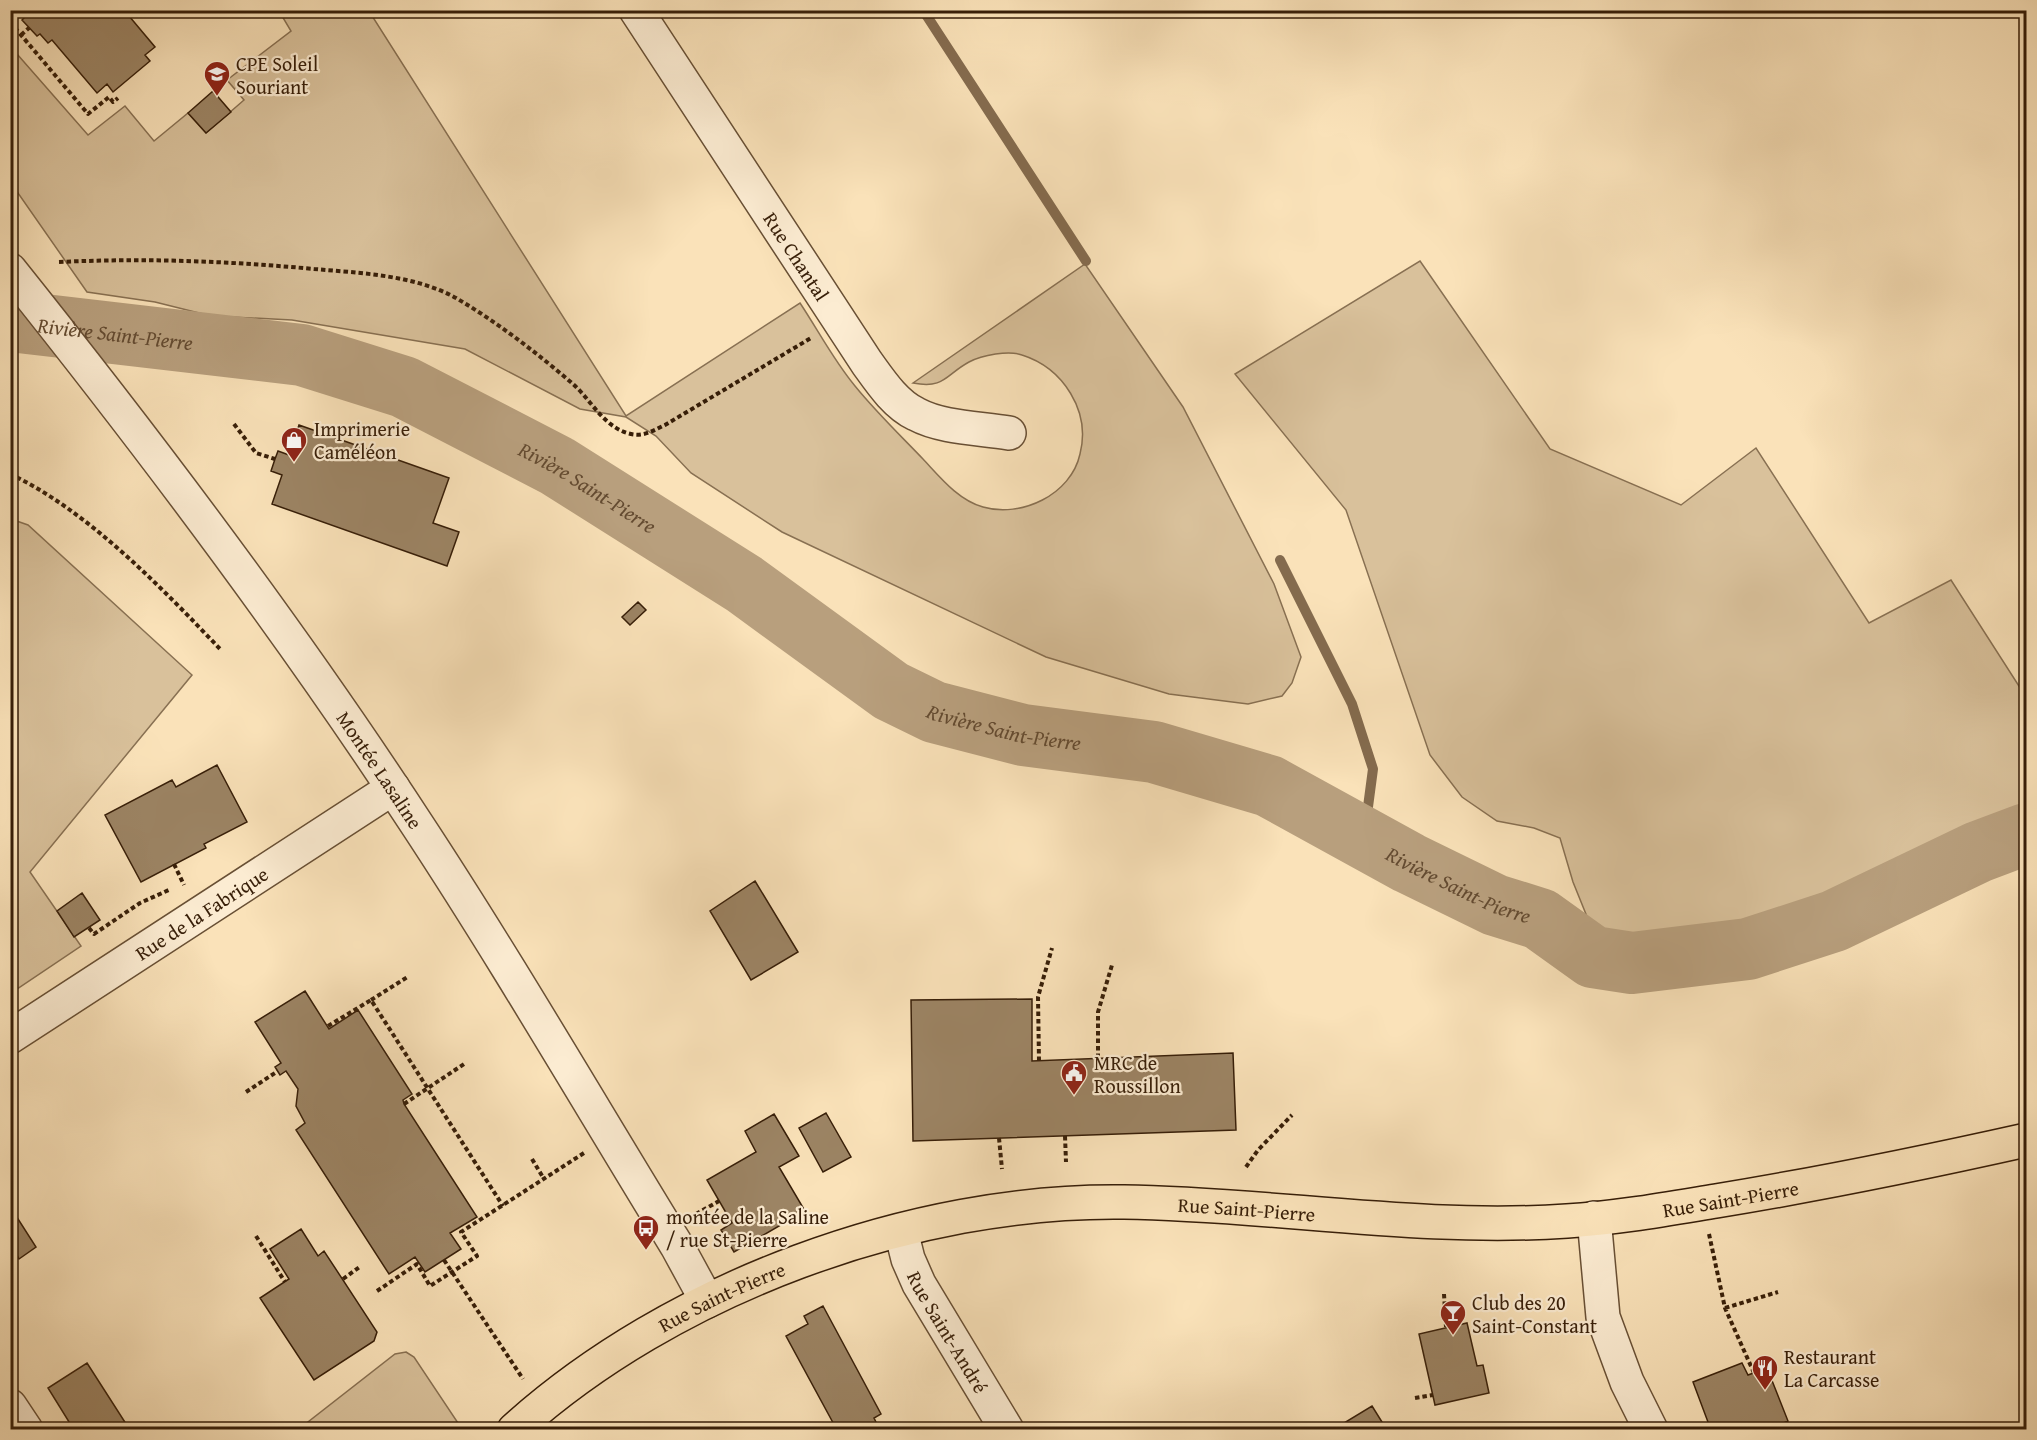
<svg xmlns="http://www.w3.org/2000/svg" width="2037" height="1440" font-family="'Gentium Book Plus',serif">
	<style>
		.green { fill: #d9c19b; stroke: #887052; stroke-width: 1.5 }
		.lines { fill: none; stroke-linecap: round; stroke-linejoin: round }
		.stream { stroke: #846b4e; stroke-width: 10 }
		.river { stroke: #b89f7d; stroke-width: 62 }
		.building { fill: #9c8464; stroke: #371e08; stroke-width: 1.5 }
		.minor-casing { stroke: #684f34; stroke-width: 36 }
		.major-casing { stroke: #371e08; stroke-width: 36 }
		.path { stroke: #371e08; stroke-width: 4; stroke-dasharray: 4.5 3; stroke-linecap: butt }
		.minor { stroke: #fcecd2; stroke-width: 33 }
		.major { stroke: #fae2b9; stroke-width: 33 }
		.labels { text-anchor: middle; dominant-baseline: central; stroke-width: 4.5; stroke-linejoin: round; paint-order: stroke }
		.poi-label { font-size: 20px; fill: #371e08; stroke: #fcecd2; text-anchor: start }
		.street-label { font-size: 20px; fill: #371e08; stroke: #fcecd2 }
		.water-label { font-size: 21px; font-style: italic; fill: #644b31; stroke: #fcecd2 }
	</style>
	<rect width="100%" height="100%" fill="#fae2b9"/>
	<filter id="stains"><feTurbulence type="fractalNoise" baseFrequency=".00333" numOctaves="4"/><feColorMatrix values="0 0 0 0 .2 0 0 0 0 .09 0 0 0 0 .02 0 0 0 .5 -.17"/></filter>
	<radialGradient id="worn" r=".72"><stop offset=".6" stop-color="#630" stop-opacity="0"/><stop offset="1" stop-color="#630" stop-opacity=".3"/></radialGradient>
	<!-- green -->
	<path class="green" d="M 279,11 L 369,11 L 626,416 L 800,303 C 818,330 834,361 855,386 C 876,412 900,435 923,459 C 940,477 958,500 983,507 C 1021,518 1071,495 1080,454 C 1091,411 1063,368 1022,355 C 1009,350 982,355 969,362 C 945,375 945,389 913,383 L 1085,264 L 1183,407 L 1274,584 L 1301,657 L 1292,683 L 1282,696 L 1248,704 L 1169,694 L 1046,657 L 782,532 L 691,473 L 656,436 L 626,417 L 580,409 L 465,349 L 292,320 L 211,316 L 155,302 L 87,292 L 11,183 L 10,46 L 88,135 L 125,106 L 154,141 L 188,113 L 206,133 L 244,100 L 227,80 L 291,31 Z
		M 1420,261 L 1550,449 L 1681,505 L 1756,448 L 1869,623 L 1951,580 L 2026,697 L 2026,804 L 1969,824 L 1889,871 L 1794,908 L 1702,932 L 1641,939 L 1592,929 L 1573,882 L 1560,838 L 1534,828 L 1497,821 L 1462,797 L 1430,755 L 1346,510 L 1235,374 Z
		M 11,519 L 28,525 L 192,675 L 30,872 L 81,946 L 11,993 Z
		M 406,1352 L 414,1357 L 462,1429 L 299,1429 L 395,1354 Z"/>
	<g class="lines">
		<!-- stream -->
		<path class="stream" d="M 923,10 L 1086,261
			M 1280,560 L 1352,704 L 1373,769 L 1364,837"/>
		<!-- river -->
		<path class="river" id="s1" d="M 10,321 L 302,355 L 404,387 L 557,466 L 744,584 L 891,691 L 934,712 L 1023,735 L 1154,752 L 1269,786 L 1409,863 L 1495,905 L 1540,919 L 1593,957 L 1632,963 L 1748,949 L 1834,921 L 1978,852 L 2026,834"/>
	</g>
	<!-- building -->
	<path class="building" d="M 19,10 L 124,10 L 155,47 L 145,55 L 150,61 L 113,92 L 107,84 L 97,93 L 52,40 L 48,43 L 40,34 L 37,36 L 22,20 L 25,17 Z
		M 213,91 L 231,112 L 206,133 L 188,113 Z
		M 299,425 L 449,478 L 433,523 L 459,532 L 447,566 L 272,504 L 282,475 L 271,471 L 275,459 L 278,451 L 289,455 Z
		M 638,602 L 646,610 L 630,625 L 622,617 Z
		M 217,765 L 247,822 L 204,844 L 206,848 L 141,882 L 105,815 L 172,780 L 176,787 Z
		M 755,881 L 798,952 L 751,980 L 710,911 Z
		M 82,893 L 100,920 L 74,937 L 57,911 Z
		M 305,991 L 329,1029 L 358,1010 L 412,1094 L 403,1100 L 404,1104 L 477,1217 L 450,1233 L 461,1249 L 425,1272 L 415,1257 L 389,1274 L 296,1130 L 305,1123 L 296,1106 L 298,1089 L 286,1071 L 280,1075 L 275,1067 L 281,1063 L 255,1022 Z
		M 1032,999 L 1032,1061 L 1233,1053 L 1236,1130 L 913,1141 L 911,1000 Z
		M 826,1113 L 851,1157 L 823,1172 L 799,1128 Z
		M 774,1114 L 799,1156 L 779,1167 L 805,1211 L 734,1252 L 721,1230 L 732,1223 L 707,1180 L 756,1152 L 745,1131 Z
		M 11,1208 L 36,1247 L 19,1259 L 15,1251 L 10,1253 Z
		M 301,1229 L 318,1256 L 324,1251 L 377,1332 L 374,1341 L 314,1380 L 260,1298 L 289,1279 L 270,1249 Z
		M 823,1306 L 881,1414 L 874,1418 L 880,1430 L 837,1430 L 786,1336 L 808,1324 L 804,1316 Z
		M 1467,1323 L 1477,1366 L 1483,1365 L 1489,1393 L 1435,1405 L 1419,1334 Z
		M 87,1363 L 130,1430 L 74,1430 L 48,1388 Z
		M 1742,1363 L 1748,1375 L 1767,1368 L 1788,1421 L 1767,1430 L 1703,1430 L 1701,1425 L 1708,1422 L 1693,1382 Z
		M 1372,1406 L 1387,1430 L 1341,1430 L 1339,1426 Z"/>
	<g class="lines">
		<!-- minor casing -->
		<g class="minor-casing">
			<g id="minor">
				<path id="s2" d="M 636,10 L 867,363 C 880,381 895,404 916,414 C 942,428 979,428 1009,433"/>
				<path id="s3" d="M 10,270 C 154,450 292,633 418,826 C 508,963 591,1106 677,1246 L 707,1301"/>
				<path id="s4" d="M 10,1037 L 393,788"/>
				<path d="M 1594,1218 L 1603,1317 L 1627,1382 L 1651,1430"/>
				<path id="s5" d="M 901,1231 L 908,1259 L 919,1284 L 1007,1430"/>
				<path d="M 10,1406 L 26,1430"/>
			</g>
		</g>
		<!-- major casing -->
		<g class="major-casing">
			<g id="major">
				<path id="s6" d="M 514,1430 C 671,1288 913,1199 1124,1202 C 1272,1204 1418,1231 1567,1221 C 1617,1218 1667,1209 1716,1201 C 1820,1184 1923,1163 2026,1140"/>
			</g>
		</g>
		<!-- path -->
		<path class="path" d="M 10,22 L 88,114 L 109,97 L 113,102 L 118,98
			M 21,35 L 29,28
			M 59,262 C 145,258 228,261 314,269 C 360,273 415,275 456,298 C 497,322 537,353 573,384 C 592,401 604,428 631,434 C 644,437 654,430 665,425 L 811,338
			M 234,424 L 256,453 L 275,459
			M 10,474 C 87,510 162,588 221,650
			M 174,864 L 184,885
			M 89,928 L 94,934 L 140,903 L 171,889
			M 371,1000 L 409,976
			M 328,1026 L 371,1000 L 503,1206
			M 1098,1058 L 1098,1012 L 1112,965
			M 1039,1061 L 1038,997 L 1052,948
			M 246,1092 L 278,1071
			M 404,1104 L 464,1064
			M 1065,1136 L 1066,1162
			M 999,1138 L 1002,1169
			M 532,1159 L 544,1179
			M 1246,1167 L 1258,1150 L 1292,1115
			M 696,1214 L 719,1201
			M 1709,1234 L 1725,1308 L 1754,1373
			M 256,1236 L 285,1282
			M 715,1247 L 728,1241
			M 444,1260 L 523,1379
			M 343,1279 L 361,1266
			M 377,1291 L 417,1264 L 430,1286 L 477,1256 L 461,1232 L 584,1153
			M 1444,1294 L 1446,1327
			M 1725,1308 L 1778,1292
			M 1415,1398 L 1433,1395"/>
		<!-- minor -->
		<use href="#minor" class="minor"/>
		<!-- major -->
		<use href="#major" class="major"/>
	</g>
	<!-- icons -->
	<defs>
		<g id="school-pin" transform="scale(1.35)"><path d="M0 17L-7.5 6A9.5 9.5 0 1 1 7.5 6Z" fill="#8f2418" stroke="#fcecd2"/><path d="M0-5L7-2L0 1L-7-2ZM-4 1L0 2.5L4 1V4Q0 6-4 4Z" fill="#fff"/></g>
		<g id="shop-pin" transform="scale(1.35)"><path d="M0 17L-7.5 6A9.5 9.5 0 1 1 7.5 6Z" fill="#8f2418" stroke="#fcecd2"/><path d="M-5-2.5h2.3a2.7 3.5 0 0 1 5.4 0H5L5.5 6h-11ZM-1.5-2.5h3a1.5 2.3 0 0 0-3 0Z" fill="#fff"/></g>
		<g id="civic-pin" transform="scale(1.35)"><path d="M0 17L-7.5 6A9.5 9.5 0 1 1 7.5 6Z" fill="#8f2418" stroke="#fcecd2"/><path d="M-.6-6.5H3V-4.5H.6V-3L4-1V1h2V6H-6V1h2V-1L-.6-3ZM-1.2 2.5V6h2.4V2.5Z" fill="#fff"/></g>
		<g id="bus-pin" transform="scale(1.35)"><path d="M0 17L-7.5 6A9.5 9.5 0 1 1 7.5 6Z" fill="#8f2418" stroke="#fcecd2"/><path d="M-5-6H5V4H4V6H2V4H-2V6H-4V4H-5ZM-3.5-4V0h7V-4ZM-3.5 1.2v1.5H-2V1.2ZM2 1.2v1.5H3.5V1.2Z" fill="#fff"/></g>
		<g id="bar-pin" transform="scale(1.35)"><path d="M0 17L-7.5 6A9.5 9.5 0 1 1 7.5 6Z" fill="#8f2418" stroke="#fcecd2"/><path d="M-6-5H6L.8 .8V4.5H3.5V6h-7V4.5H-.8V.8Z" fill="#fff"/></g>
		<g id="restaurant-pin" transform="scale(1.35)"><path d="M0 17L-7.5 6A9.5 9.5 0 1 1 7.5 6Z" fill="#8f2418" stroke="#fcecd2"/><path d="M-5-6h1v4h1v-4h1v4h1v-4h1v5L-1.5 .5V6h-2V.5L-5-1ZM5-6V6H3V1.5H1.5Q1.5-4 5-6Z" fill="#fff"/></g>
	</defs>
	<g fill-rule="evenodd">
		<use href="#school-pin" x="217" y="74"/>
		<use href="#shop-pin" x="294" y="440"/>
		<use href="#civic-pin" x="1074" y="1073"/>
		<use href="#bus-pin" x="646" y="1228"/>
		<use href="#bar-pin" x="1453" y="1313"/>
		<use href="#restaurant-pin" x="1765" y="1368"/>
	</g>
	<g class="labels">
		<!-- poi labels -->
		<g class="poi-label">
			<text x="236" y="63">CPE Soleil<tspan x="236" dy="23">Souriant</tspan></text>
			<text x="314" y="428">Imprimerie<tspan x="314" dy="23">Caméléon</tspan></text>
			<text x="1094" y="1062">MRC de<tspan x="1094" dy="23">Roussillon</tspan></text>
			<text x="666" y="1216">montée de la Saline<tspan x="666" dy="23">/ rue St-Pierre</tspan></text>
			<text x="1472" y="1302">Club des 20<tspan x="1472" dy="23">Saint-Constant</tspan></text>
			<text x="1784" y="1356">Restaurant<tspan x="1784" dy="23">La Carcasse</tspan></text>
		</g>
		<!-- street labels -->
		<g class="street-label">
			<text stroke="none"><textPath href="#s2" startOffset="294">Rue Chantal</textPath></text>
			<text stroke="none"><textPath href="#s3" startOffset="622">Montée Lasaline</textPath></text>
			<text stroke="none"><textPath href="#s4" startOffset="228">Rue de la Fabrique</textPath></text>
			<text stroke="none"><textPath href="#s6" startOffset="1274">Rue Saint-Pierre</textPath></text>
			<text stroke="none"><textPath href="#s6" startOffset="788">Rue Saint-Pierre</textPath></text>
			<text stroke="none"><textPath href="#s6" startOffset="248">Rue Saint-Pierre</textPath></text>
			<text stroke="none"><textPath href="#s5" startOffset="112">Rue Saint-André</textPath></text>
		</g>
		<!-- water labels -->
		<g class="water-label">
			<text stroke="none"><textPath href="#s1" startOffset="106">Rivière Saint-Pierre</textPath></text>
			<text stroke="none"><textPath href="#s1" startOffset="610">Rivière Saint-Pierre</textPath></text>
			<text stroke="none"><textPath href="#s1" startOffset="1096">Rivière Saint-Pierre</textPath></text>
			<text stroke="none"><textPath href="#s1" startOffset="1582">Rivière Saint-Pierre</textPath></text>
		</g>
	</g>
	<!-- margin -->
	<rect width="2037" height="1440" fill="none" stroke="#fae2b9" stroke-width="36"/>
	<rect x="12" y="12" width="2013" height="1416" fill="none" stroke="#371e08" stroke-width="3"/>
	<rect x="18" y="18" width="2001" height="1404" fill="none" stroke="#371e08" stroke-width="1.5"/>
	<rect width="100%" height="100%" filter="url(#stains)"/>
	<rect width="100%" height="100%" fill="url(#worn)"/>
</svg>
